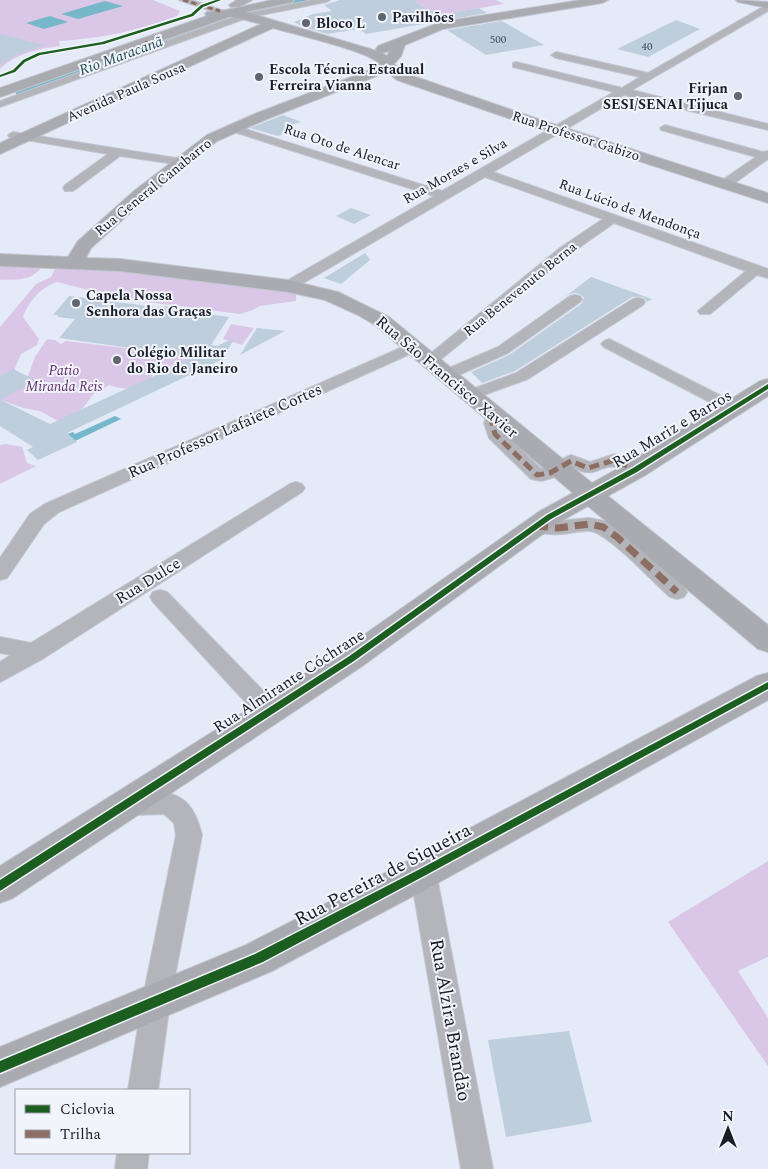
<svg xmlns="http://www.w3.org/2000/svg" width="768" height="1169" font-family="Spectral,serif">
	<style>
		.green { fill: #dac7e8 }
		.water { fill: #76b7ca }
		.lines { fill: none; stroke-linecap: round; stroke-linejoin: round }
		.river { fill: #76b7ca; fill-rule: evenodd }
		.building { fill: #bfcedd }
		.street-casing { stroke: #c1c6d0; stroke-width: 2 }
		.secondary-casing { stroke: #c1c6d0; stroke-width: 2 }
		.primary-casing { stroke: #c1c6d0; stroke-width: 2 }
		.street { fill: #b4b4bb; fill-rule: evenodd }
		.secondary { fill: #aaaab1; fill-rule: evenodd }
		.primary { fill: #adaeb6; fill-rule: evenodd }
		.quiet-far2 { stroke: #8d6e63; stroke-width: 3; stroke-dasharray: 5.5 3; stroke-linecap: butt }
		.quiet-far1 { stroke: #8d6e63; stroke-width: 5; stroke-dasharray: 10 5; stroke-linecap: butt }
		.quiet { stroke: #8d6e63; stroke-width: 7; stroke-dasharray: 13 7; stroke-linecap: butt }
		.cycleway-casing { stroke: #f1f4fa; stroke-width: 3 }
		.cycleway { fill: #1b5e20; fill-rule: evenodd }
		.poi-dot { fill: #606570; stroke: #f1f4fa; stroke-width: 2 }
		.labels { text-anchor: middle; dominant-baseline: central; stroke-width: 4; stroke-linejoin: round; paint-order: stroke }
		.far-number-label { font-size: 11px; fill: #424955 }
		.far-poi-label { font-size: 14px; font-weight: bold; fill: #191d28; stroke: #f1f4fa; text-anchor: start }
		.far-street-label { font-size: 14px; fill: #191d28; stroke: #f1f4fa }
		.far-park-label { font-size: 14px; font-style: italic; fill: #612c6d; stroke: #f1f4fa }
		.far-water-label { font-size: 15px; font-style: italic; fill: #224b54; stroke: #f1f4fa }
		.street-label { font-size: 16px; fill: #191d28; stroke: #f1f4fa }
		.near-street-label { font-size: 19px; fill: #191d28; stroke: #f1f4fa }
	</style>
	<rect width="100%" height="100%" fill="#e4eaf7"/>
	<!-- green -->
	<path class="green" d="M 0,0 L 153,0 L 180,11 L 177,16 C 135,31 104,38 59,41 L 60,46 C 37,49 17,53 0,69 Z
		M 412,0 L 496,0 L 504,4 L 437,15 Z
		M 0,265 L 42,267 C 29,282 19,279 0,280 Z
		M 60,266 L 104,269 L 296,294 L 296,301 L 260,306 L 253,310 L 240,314 L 124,299 L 57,282 C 41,287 28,302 23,317 L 39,339 L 37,345 L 21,354 L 13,373 L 0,381 L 0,327 L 36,284 L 51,277 L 55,269 Z
		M 231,324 L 254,328 L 242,345 L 223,339 Z
		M 47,339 L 55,340 L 61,344 L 66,341 L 199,357 L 170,369 L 154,373 C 145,389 125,392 110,385 L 96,391 L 82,409 L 60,422 L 40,411 L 23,408 L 1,400 L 28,376 L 35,357 Z
		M 6,444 L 22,447 L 27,463 L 36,466 L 0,484 L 0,445 Z
		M 768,861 L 768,957 L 738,971 L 768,1018 L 768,1066 L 668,922 Z"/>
	<!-- water -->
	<path class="water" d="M 105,1 L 123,6 L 78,19 L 61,14 Z
		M 50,16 L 68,22 L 44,29 L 26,23 Z
		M 115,416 L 121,419 L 75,441 L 67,434 L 73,432 L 75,434 Z"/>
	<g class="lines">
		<!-- river -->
		<path class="river" d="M 286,0 L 317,0 L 310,4 L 262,12 L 255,8 L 257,5 Z
			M 220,16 L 225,17 L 227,20 L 225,23 L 29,95 L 17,95 L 15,92 L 17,89 Z"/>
	</g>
	<!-- building -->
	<path class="building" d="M 340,0 L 416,0 L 417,3 L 438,15 L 479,8 L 487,13 L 366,34 L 359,29 L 327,34 L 303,27 L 294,22 L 313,14 L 332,11 L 324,5 Z
		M 676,20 L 700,29 L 648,57 L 617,49 Z
		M 502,21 L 544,45 L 486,55 L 447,30 Z
		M 0,34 L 44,45 L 16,55 L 0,65 Z
		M 283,115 L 301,122 L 289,126 L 296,130 L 278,136 L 250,128 Z
		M 351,208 L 371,215 L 354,224 L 336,216 Z
		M 365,253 L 370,260 L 341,284 L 324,278 Z
		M 591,277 L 652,299 L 647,302 L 643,297 L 632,297 L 515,371 L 482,383 L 471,372 L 509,355 L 581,304 L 584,298 L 580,294 L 575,293 L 569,294 L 554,305 Z
		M 69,296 L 164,308 L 165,306 L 180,308 L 179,310 L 229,317 L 211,345 L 217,346 L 235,338 L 221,360 L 67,433 L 77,442 L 38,460 L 27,450 L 33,447 L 0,426 L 0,376 L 13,369 L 35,380 L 1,400 L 50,424 L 195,357 L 59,338 L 75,319 L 57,317 L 59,315 L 53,315 Z
		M 257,328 L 285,331 L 240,355 Z
		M 569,1031 L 592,1122 L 506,1137 L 488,1040 Z"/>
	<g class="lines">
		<!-- street casing -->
		<g class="street-casing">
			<path id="street" d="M 179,0 L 192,0 L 224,11 L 220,14 Z
				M 313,0 L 330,0 L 326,2 L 247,18 L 0,107 L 0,101 L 242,14 Z
				M 768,4 L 768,11 L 632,90 L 768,124 L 768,130 L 624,95 L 493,172 L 768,269 L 768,278 L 757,275 L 710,314 L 700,314 L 698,311 L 746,271 L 614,223 L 570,254 L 435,364 L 425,364 L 422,361 L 425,358 L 560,248 L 603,219 L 485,177 L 293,289 L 288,290 L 281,286 L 283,283 L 434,196 L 228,130 L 227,128 L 228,126 L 236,126 L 442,191 L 614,92 L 513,67 L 513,63 L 516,62 L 622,88 L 640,77 L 556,58 L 551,55 L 556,52 L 648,73 Z
				M 665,125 L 763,152 L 768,151 L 768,159 L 729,187 L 721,187 L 719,184 L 721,181 L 756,157 L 661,130 L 660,128 Z
				M 13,132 L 182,159 L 188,162 L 182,165 L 120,156 L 73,191 L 65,191 L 63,188 L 65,185 L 108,154 L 9,137 L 8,135 Z
				M 575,295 L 580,296 L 582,299 L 580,302 L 508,353 L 452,378 L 440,378 L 438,375 L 440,372 L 498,347 L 570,296 Z
				M 638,298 L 643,299 L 645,302 L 643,305 L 528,379 L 470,400 L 464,398 L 462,395 L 464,392 L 516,373 L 633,299 Z
				M 609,339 L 739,405 L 741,408 L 739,411 L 727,411 L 604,347 L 601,344 L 604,341 Z
				M 414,342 L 419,344 L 422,347 L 419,350 L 59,512 L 44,524 L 7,578 L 0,580 L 0,558 L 30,514 L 45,504 Z
				M 495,411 L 501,412 L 503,416 L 500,423 L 503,432 L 541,469 L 571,455 L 590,462 L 615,454 L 641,466 L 644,470 L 641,474 C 630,477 625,470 615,467 C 601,463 597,480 574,468 L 552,478 L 541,481 L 531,479 L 489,438 L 484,423 L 489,412 Z
				M 296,482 L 302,484 L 305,488 L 302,492 L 44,658 L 0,682 L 0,662 L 11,655 L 0,653 L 0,637 L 31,643 L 290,484 Z
				M 589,518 L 610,522 L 624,532 L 684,587 L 687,592 L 684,597 L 677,599 L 670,597 C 655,584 607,532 590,531 C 580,530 569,534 559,534 C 549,535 538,533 528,531 L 526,526 L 528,521 L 535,520 L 558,521 Z
				M 160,590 L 167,592 L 277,705 L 280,712 L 277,719 L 269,721 L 261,719 L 153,602 L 150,597 L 153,592 Z
				M 154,791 C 184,793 195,806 202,835 L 170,1002 L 158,1090 L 128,1090 L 142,1002 L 176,835 L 174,823 L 164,814 L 133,815 L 124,812 L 121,804 L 124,796 L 133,793 Z
				M 423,860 L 432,863 L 436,872 L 493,1169 L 461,1169 L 410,872 L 414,863 Z
				M 117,1153 L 149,1153 L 147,1169 L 115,1169 Z"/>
		</g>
		<!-- secondary casing -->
		<g class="secondary-casing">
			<path id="secondary" d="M 272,0 L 294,0 L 292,2 L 246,12 L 377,51 L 376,49 L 378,46 L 441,22 L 581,0 L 608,0 L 602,3 L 443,29 L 405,45 L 401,56 L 394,64 L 407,74 L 541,120 L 768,193 L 768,203 L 531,126 L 397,80 L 387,72 L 267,119 L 217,141 L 146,199 L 91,248 L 86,258 L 120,259 L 288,280 L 338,292 L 389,317 L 592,483 L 626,464 L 760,381 L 768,379 L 768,396 L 644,476 L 608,496 L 768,625 L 768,652 L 758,649 L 588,506 L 558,523 L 361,667 L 13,898 L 0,903 L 0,866 L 341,651 L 540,511 L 573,493 L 375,325 L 358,315 L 325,300 L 288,292 L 120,271 L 0,266 L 0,254 L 68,257 L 78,241 L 134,191 L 207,135 L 257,113 L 375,68 L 380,64 C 369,51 293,34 273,28 L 0,154 L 0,143 L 261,24 L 234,17 L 229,17 L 0,97 L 0,88 L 207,16 L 205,14 L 207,12 L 226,10 ZM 390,51 L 387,56 L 381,52 L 382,53 Z
				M 736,0 L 768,2 L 768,8 L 738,2 Z
				M 768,673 L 768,700 L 436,884 L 272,971 L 0,1087 L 0,1047 L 246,945 L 410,860 L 757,676 Z"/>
		</g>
		<!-- primary casing -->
		<g class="primary-casing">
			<path id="primary" d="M 237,0 L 252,0 L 239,7 L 231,7 L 229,5 Z"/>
		</g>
		<!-- street -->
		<use href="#street" class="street"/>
		<!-- secondary -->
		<use href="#secondary" class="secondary"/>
		<!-- primary -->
		<use href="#primary" class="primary"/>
		<!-- quiet-far2 -->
		<path class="quiet-far2" d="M 183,0 L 220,11
			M 145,42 L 159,47"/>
		<!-- quiet-far1 -->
		<path class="quiet-far1" d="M 495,416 L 492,423 L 495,434 L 537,475 L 550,473 L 571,461 L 588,468 L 615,460 L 635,470"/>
		<!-- quiet -->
		<path class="quiet" d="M 535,526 L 558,528 L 589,524 L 603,527 L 617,537 L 677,592"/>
		<!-- cycleway casing -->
		<g class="cycleway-casing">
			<path id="cycleway" d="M 216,0 L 221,0 L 203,7 L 193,16 L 104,44 L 40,55 L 25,62 L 15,72 L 0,77 L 0,75 L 13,70 L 23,60 L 38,53 L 102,42 L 191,14 L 201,5 Z
				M 768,384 L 768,389 L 637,472 L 551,519 L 354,661 L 0,891 L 0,880 L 348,657 L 547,515 L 633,468 Z
				M 768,682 L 768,689 L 426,875 L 263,962 L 0,1073 L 0,1061 L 255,954 L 420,869 Z"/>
		</g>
		<!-- cycleway -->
		<use href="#cycleway" class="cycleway"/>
	</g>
	<!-- markers -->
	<g class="poi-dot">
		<circle cx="382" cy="17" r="5"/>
		<circle cx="306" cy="23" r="5"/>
		<circle cx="259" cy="77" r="5"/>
		<circle cx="738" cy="96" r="5"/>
		<circle cx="76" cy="303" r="5"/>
		<circle cx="117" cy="360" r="5"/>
	</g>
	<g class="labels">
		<!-- far-number labels -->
		<g class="far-number-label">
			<text x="498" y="39">500</text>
			<text x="647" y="46">40</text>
		</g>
		<!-- far-poi labels -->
		<g class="far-poi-label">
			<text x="392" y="17">Pavilhões</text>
			<text x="316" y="23">Bloco L</text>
			<text x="269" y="69">Escola Técnica Estadual<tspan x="269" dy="16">Ferreira Vianna</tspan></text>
			<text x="728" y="88" text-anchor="end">Firjan<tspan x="728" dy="16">SESI/SENAI Tijuca</tspan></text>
			<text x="86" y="295">Capela Nossa<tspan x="86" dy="16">Senhora das Graças</tspan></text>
			<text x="127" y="352">Colégio Militar<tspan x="127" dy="16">do Rio de Janeiro</tspan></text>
		</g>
		<!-- far-street labels -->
		<g class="far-street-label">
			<text transform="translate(126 92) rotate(-24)">Avenida Paula Sousa</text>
			<text transform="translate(576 136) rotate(18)">Rua Professor Gabizo</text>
			<text transform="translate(342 147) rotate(18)">Rua Oto de Alencar</text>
			<text transform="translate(455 171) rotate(-30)">Rua Moraes e Silva</text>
			<text transform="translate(153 187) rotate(-39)">Rua General Canabarro</text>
			<text transform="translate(630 209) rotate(20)">Rua Lúcio de Mendonça</text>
			<text transform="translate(520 289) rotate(-39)">Rua Benevenuto Berna</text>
		</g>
		<!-- far-park labels -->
		<g class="far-park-label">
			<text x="64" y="370">Patio<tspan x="64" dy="16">Miranda Reis</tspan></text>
		</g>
		<!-- far-water labels -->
		<g class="far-water-label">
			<text transform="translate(121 56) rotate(-20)">Rio Maracanã</text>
		</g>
		<!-- street labels -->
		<g class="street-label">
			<text transform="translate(447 377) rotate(40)">Rua São Francisco Xavier</text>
			<text transform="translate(672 429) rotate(-31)">Rua Mariz e Barros</text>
			<text transform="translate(225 431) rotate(-24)">Rua Professor Lafaiete Cortes</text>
			<text transform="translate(148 581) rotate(-32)">Rua Dulce</text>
			<text transform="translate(289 681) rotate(-33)">Rua Almirante Cóchrane</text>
		</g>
		<!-- near-street labels -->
		<g class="near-street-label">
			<text transform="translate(383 875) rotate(-28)">Rua Pereira de Siqueira</text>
			<text transform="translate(450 1020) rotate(80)">Rua Alzira Brandão</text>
		</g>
	</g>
	<!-- legend -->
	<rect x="15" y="1089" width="175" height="65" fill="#f1f4fa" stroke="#9b9ea6"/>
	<rect x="25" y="1105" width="25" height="8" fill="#1b5e20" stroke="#9b9ea6"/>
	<text x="60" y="1114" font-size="15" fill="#191d28">Ciclovia</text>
	<rect x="25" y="1130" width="25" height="8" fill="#8d6e63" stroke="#9b9ea6"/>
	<text x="60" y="1139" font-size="15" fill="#191d28">Trilha</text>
	<!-- north arrow -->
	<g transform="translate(728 1129)" stroke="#f1f4fa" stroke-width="4" paint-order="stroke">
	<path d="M0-4L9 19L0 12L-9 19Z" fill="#191d28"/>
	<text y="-8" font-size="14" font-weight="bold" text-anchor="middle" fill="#191d28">N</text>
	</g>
</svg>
